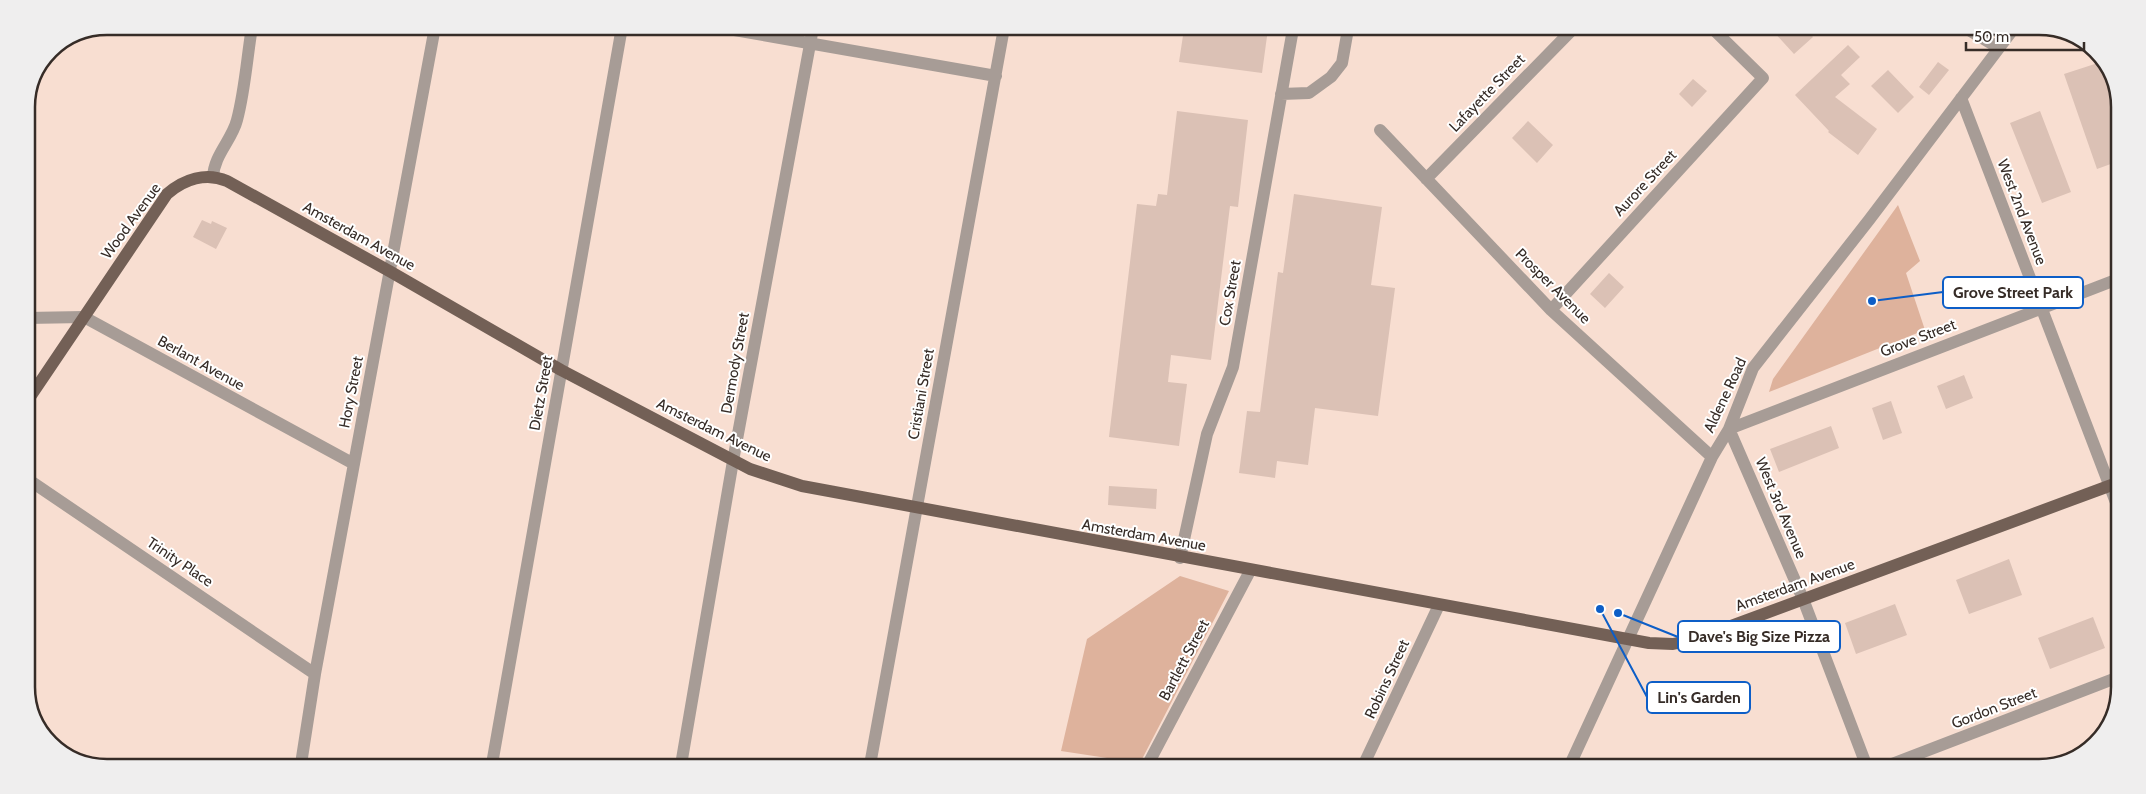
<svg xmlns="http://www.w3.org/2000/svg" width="2146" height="794" font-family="Cabin,sans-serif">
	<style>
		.green { fill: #deb29c }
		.building { fill: #dbc1b5 }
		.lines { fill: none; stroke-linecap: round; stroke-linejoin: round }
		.minor { stroke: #a79c96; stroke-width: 12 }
		.major { stroke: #736056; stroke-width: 12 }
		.labels { text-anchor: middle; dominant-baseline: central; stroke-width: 4; stroke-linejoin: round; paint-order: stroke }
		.street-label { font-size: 15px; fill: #362c27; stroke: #fff }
		.rim { fill: none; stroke: #362c27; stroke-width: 2.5 }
		.leader { fill: none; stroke: #0d5ec7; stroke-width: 2 }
		.callout-dot { fill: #0d5ec7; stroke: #fff; stroke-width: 2 }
		.callout { fill: #fff; stroke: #0d5ec7; stroke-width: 2 }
		.callout-label { font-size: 16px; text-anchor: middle; font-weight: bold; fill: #362c27 }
	</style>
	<rect width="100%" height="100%" fill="#f8ded1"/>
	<!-- green -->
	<path class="green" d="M 1898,205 L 1920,261 L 1906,273 L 1925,330 L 1769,392 L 1773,379 Z
		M 1180,576 L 1229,591 L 1140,763 L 1061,751 L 1087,639 Z"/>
	<!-- building -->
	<path class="building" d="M 1184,29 L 1268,29 L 1262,73 L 1179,62 Z
		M 1772,30 L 1807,30 L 1813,37 L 1794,54 Z
		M 1848,45 L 1860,57 L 1841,75 L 1850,84 L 1835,97 L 1877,129 L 1858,155 L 1828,132 L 1829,131 L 1795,95 Z
		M 2104,61 L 2120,102 L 2119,161 L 2097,169 L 2064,74 Z
		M 1938,62 L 1949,70 L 1929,95 L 1919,87 Z
		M 1888,70 L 1914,97 L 1898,113 L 1871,86 Z
		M 1693,79 L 1707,91 L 1692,107 L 1679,94 Z
		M 1177,111 L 1248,120 L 1238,207 L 1230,206 L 1211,360 L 1171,355 L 1168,382 L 1187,384 L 1179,446 L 1109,437 L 1137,204 L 1156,206 L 1158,194 L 1167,195 Z
		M 2040,111 L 2071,192 L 2042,203 L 2010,123 Z
		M 1528,121 L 1553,145 L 1537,163 L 1512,138 Z
		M 1294,194 L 1382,207 L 1371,285 L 1395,288 L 1378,416 L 1315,408 L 1308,465 L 1277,461 L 1275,478 L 1239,473 L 1247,411 L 1260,412 L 1278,272 L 1283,273 Z
		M 202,220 L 211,224 L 212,221 L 227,228 L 216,249 L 193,237 Z
		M 1609,273 L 1624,287 L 1605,308 L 1590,294 Z
		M 1964,375 L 1973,398 L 1946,409 L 1937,386 Z
		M 1891,401 L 1902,433 L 1883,440 L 1872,408 Z
		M 1831,426 L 1839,448 L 1779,472 L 1770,449 Z
		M 1109,486 L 1157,489 L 1156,509 L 1108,505 Z
		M 2009,559 L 2022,595 L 1969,614 L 1956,580 Z
		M 1895,604 L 1907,635 L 1856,654 L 1845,623 Z
		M 2093,617 L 2105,648 L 2050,669 L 2038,638 Z"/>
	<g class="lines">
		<!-- minor -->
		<path class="minor" d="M 723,28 L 996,76
			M 1969,30 L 1999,48
			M 1281,94 L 1309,93 L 1331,77 L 1342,63 L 1348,29
			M 1961,98 L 2117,505
			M 1380,130 L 1551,310 L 1712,457
			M 213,177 C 214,155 232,140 237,120 C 245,90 247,57 252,27
			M 1426,179 L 1572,30
			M 1551,310 L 1763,78 L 1714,30
			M 26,318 L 84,317 L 354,464
			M 26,478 L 315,674
			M 1180,558 L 1207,434 L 1233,367 L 1293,29
			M 301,764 L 315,674 L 435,27
			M 492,764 L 622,27
			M 681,765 L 733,461 L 813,28
			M 870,765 L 1004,28
			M 1147,766 L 1250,571
			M 1363,766 L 1439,605
			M 1569,767 L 1712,457 L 1729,429 L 1753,368 L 1869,220 L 2012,31
			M 1867,767 L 1803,599 L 1729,429 L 2118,279
			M 1884,767 L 2116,678"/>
		<!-- major -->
		<path class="major" d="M 26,403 L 167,194 C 184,179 206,172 227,181 L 391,272 L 561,370 L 750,469 L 802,486 L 1649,643 L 1673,644 L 1696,639 L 2117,483"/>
	</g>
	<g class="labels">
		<!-- street labels -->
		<g class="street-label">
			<text transform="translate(1487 93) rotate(-46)">Lafayette Street</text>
			<text transform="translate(1645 183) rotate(-47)">Aurore Street</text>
			<text transform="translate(2022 212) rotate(69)">West 2nd Avenue</text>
			<text transform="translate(131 221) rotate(-54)">Wood Avenue</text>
			<text transform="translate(359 236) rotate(29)">Amsterdam Avenue</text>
			<text transform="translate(1553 286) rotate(45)">Prosper Avenue</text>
			<text transform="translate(1230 293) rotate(-80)">Cox Street</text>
			<text transform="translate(1918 338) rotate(-21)">Grove Street</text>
			<text transform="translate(201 363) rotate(29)">Berlant Avenue</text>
			<text transform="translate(735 363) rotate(-80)">Dermody Street</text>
			<text transform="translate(351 392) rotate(-79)">Hory Street</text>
			<text transform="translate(541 393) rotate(-80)">Dietz Street</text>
			<text transform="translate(921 394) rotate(-80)">Cristiani Street</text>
			<text transform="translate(1725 395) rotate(-65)">Aldene Road</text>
			<text transform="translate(714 430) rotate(26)">Amsterdam Avenue</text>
			<text transform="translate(1781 508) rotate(67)">West 3rd Avenue</text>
			<text transform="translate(1144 535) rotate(10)">Amsterdam Avenue</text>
			<text transform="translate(180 562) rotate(34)">Trinity Place</text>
			<text transform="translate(1795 585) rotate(-20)">Amsterdam Avenue</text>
			<text transform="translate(1184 660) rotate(-62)">Bartlett Street</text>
			<text transform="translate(1387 679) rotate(-65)">Robins Street</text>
			<text transform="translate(1994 708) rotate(-21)">Gordon Street</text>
		</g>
	</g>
	<!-- crop -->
	<path d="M0 0H2146V794H0ZM107 35H2039A72 72 0 0 1 2111 107V687A72 72 0 0 1 2039 759H107A72 72 0 0 1 35 687V107A72 72 0 0 1 107 35Z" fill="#efeeee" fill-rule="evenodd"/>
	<path class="rim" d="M107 35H2039A72 72 0 0 1 2111 107V687A72 72 0 0 1 2039 759H107A72 72 0 0 1 35 687V107A72 72 0 0 1 107 35Z"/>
	<!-- callouts -->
	<path class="leader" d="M1872 301L1943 292M1618 613L1678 637M1600 609L1647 697"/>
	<g class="callout-dot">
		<circle cx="1872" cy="301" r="5"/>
		<circle cx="1618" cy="613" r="5"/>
		<circle cx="1600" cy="609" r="5"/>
	</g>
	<g class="callout">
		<rect x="1943" y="277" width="140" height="31" rx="5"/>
		<rect x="1678" y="621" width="162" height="31" rx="5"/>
		<rect x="1647" y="682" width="103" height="31" rx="5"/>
	</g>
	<g class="callout-label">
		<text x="2013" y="298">Grove Street Park</text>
		<text x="1759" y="642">Dave's Big Size Pizza</text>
		<text x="1699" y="703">Lin's Garden</text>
	</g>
	<!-- scale -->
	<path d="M1966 42v8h118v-8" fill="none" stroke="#362c27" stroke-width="2.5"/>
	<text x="1974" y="42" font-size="15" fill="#362c27" stroke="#ffffff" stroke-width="4" paint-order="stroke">50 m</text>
</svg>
